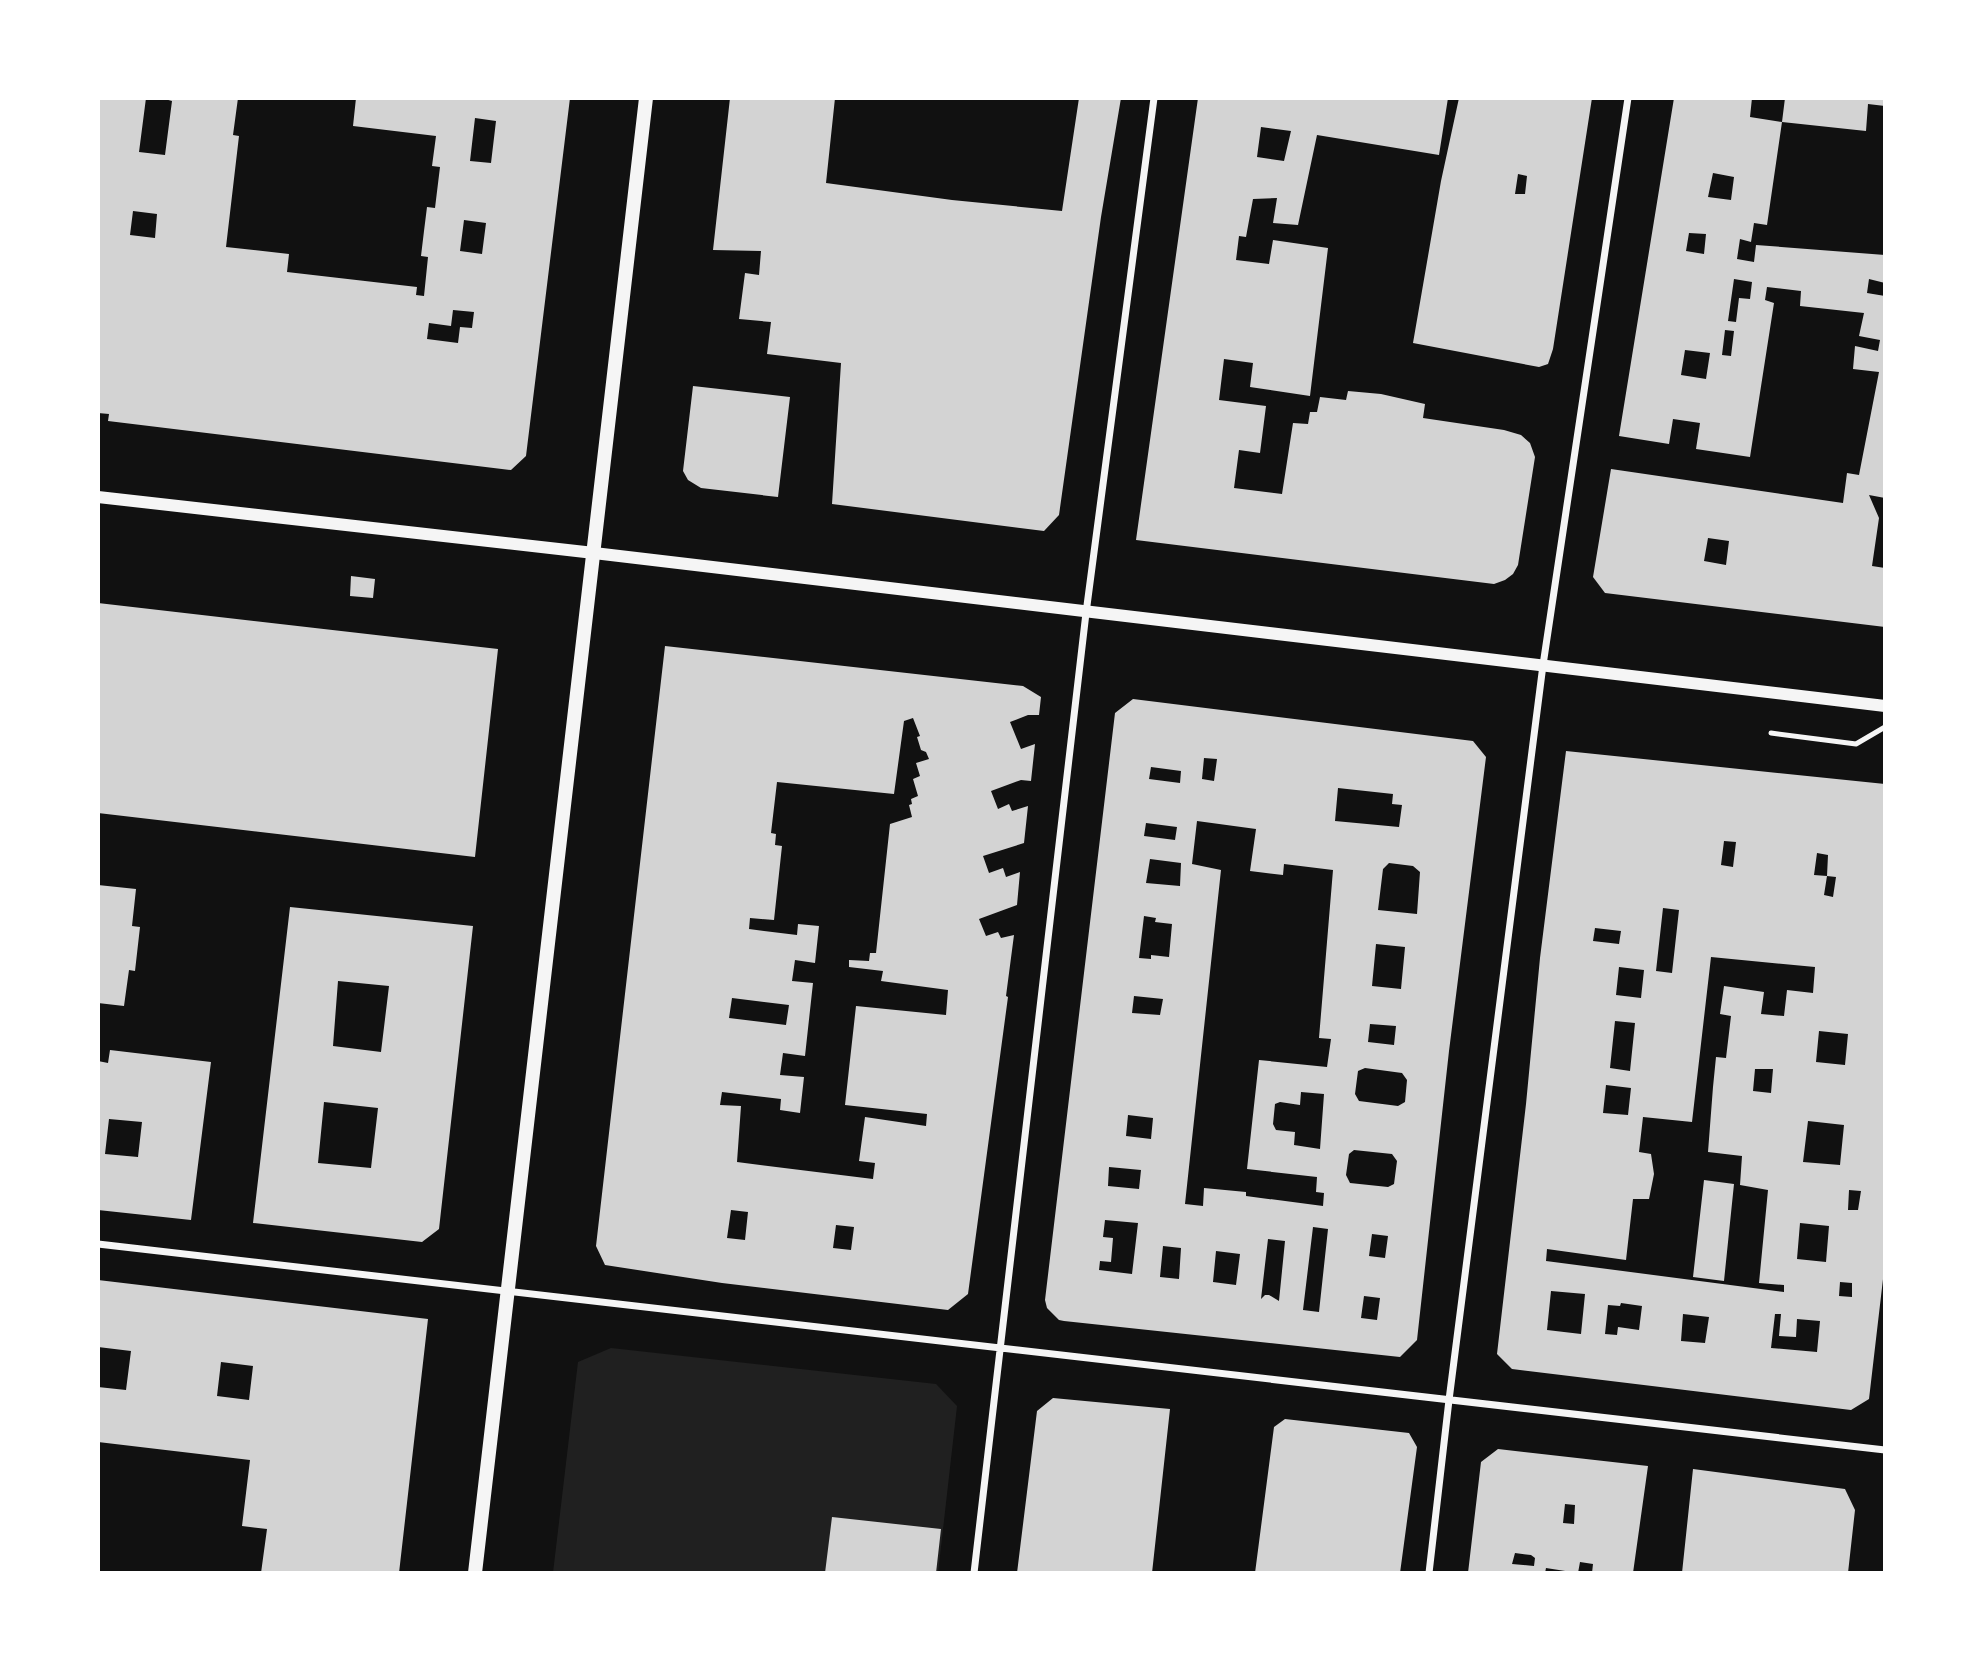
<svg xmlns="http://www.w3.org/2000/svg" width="1983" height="1671" font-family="'Work Sans',sans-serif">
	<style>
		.green { fill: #202020 }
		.building { fill: #d3d3d3; fill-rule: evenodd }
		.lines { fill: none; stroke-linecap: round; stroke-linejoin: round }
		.service { stroke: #f5f5f5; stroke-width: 5 }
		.minor { stroke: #f5f5f5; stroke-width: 7 }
		.tertiary { stroke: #f5f5f5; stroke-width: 12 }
		.secondary { stroke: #f5f5f5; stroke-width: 14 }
	</style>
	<rect width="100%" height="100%" fill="#111"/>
	<!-- green -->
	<path class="green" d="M 611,1348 L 936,1384 L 957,1406 L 938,1573 L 553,1573 L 578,1362 Z"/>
	<!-- building -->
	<path class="building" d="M 98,98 L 146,98 L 139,152 L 165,155 L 172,101 L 161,98 L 238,98 L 233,135 L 239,136 L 226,247 L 289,254 L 287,272 L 417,287 L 416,295 L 424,296 L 428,257 L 421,256 L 424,231 L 427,207 L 435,208 L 440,167 L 432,166 L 436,136 L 353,126 L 356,98 L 443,100 L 443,98 L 570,98 L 526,456 L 511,470 L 108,421 L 109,414 L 98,413 ZM 475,118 L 496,121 L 491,163 L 470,161 ZM 133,211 L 157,214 L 155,238 L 130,235 ZM 464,220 L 486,223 L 482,254 L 460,251 ZM 453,310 L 474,312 L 472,328 L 460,327 L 458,343 L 427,339 L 429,323 L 451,326 Z
		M 730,98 L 835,98 L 826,183 L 952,200 L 1062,211 L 1079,98 L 1121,98 L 1101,217 L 1059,515 L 1044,531 L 832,504 L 841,363 L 767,354 L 771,322 L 739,319 L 745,273 L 759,275 L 761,251 L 713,250 Z
		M 1198,98 L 1448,98 L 1439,155 L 1317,135 L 1298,225 L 1273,223 L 1277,198 L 1253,199 L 1246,237 L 1239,236 L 1236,260 L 1269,264 L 1273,240 L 1328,248 L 1310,396 L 1250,387 L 1253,363 L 1224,359 L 1219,400 L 1266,406 L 1260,453 L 1239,450 L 1234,488 L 1282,494 L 1293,423 L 1308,424 L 1310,412 L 1317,412 L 1320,397 L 1346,400 L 1348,391 L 1381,394 L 1425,404 L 1423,418 L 1504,430 L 1521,435 L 1530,443 L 1535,457 L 1518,565 L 1513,574 L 1505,580 L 1494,584 L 1136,540 ZM 1261,127 L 1291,131 L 1284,161 L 1257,157 Z
		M 1459,98 L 1592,98 L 1553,349 L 1548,364 L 1539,367 L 1413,343 L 1441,181 ZM 1518,174 L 1527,176 L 1525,194 L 1515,194 Z
		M 1674,98 L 1752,98 L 1750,117 L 1782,122 L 1767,225 L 1754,223 L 1751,242 L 1740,239 L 1737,259 L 1754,262 L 1756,245 L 1885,255 L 1885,283 L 1869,279 L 1867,293 L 1885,296 L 1885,498 L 1869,495 L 1879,518 L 1872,566 L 1885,568 L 1885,627 L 1605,593 L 1593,577 L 1611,469 L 1843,503 L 1847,473 L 1859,475 L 1879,372 L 1853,369 L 1855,346 L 1878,351 L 1880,340 L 1859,336 L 1864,313 L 1800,306 L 1801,291 L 1767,287 L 1765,300 L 1774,303 L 1750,457 L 1696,449 L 1700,423 L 1673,419 L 1669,444 L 1619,436 ZM 1713,173 L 1734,177 L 1731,200 L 1708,197 ZM 1689,233 L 1706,234 L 1704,254 L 1686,251 ZM 1734,279 L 1752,282 L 1750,299 L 1739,298 L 1736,322 L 1728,321 ZM 1725,330 L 1734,331 L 1731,356 L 1722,355 ZM 1685,350 L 1710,353 L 1706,379 L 1681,375 ZM 1708,538 L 1729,541 L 1726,565 L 1704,561 Z
		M 1785,98 L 1885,98 L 1885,106 L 1868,104 L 1866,131 L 1782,122 Z
		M 693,386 L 790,397 L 778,497 L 701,488 L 688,480 L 683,471 Z
		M 351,576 L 375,579 L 373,598 L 350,596 Z
		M 98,603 L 498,649 L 475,857 L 98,813 Z
		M 665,646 L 1023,686 L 1041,697 L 1039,715 L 1028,715 L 1010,722 L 1021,749 L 1035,744 L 1031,781 L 1021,780 L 991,791 L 998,809 L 1009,804 L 1012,811 L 1028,806 L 1024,843 L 983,856 L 989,873 L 1003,868 L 1006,877 L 1020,872 L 1017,905 L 979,919 L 986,936 L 998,932 L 1001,938 L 1014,935 L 1006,996 L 1008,997 L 968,1294 L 948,1310 L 722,1283 L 605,1265 L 596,1246 ZM 913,718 L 920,736 L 917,737 L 921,750 L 926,752 L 929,759 L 916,763 L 920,776 L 913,779 L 918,796 L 911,799 L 912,804 L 909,805 L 912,817 L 890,824 L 876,953 L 870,953 L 869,961 L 849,960 L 849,967 L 883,971 L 881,981 L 948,990 L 946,1015 L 856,1006 L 845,1105 L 927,1114 L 926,1126 L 865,1117 L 859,1161 L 875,1163 L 873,1179 L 737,1162 L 741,1106 L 720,1105 L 722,1092 L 781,1099 L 780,1110 L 800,1113 L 804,1077 L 780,1075 L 783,1053 L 805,1056 L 813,983 L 792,981 L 795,960 L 815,963 L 819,926 L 798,924 L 797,935 L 749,929 L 750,918 L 774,920 L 782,846 L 775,845 L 776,834 L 771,833 L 777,782 L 894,794 L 904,721 ZM 732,998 L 789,1005 L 786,1025 L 729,1018 ZM 731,1210 L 748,1212 L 745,1240 L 727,1238 ZM 836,1225 L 854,1227 L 851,1250 L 833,1248 Z
		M 1133,699 L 1473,741 L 1486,757 L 1449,1051 L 1417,1340 L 1400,1357 L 1064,1321 L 1059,1320 L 1047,1308 L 1045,1300 L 1115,713 ZM 1204,758 L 1217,759 L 1214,781 L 1202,779 ZM 1151,767 L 1181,771 L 1180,783 L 1149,779 ZM 1338,788 L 1393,794 L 1392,804 L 1402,805 L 1399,827 L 1335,821 ZM 1197,821 L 1256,829 L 1250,871 L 1283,875 L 1284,864 L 1333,870 L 1319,1038 L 1331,1039 L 1327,1067 L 1259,1060 L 1247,1169 L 1317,1177 L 1316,1192 L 1324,1193 L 1323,1206 L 1246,1196 L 1246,1192 L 1204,1188 L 1203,1206 L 1185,1204 L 1221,870 L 1192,864 ZM 1146,823 L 1177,827 L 1175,840 L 1144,836 ZM 1150,859 L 1181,863 L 1180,886 L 1146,883 ZM 1389,863 L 1413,866 L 1420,872 L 1417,914 L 1378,910 L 1383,869 ZM 1144,916 L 1156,918 L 1155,922 L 1172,924 L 1169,957 L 1151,955 L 1151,959 L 1139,958 ZM 1376,944 L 1405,947 L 1401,989 L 1372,986 ZM 1134,996 L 1163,999 L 1160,1015 L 1132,1013 ZM 1370,1024 L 1396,1026 L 1394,1045 L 1368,1042 ZM 1365,1068 L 1402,1073 L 1407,1080 L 1405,1102 L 1398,1106 L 1359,1101 L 1355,1094 L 1358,1071 ZM 1301,1092 L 1324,1094 L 1320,1149 L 1294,1145 L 1295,1132 L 1276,1130 L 1273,1124 L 1275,1104 L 1280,1102 L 1300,1105 ZM 1128,1115 L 1153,1118 L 1151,1139 L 1126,1136 ZM 1354,1150 L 1392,1154 L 1397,1161 L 1394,1184 L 1388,1187 L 1350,1183 L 1346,1175 L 1349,1154 ZM 1109,1167 L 1141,1170 L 1139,1189 L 1108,1186 ZM 1105,1220 L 1138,1223 L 1132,1274 L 1099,1270 L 1100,1261 L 1111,1262 L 1113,1238 L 1103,1237 ZM 1313,1227 L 1328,1229 L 1319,1312 L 1303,1310 ZM 1372,1234 L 1388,1236 L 1385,1258 L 1369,1256 ZM 1268,1239 L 1285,1241 L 1279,1301 L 1269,1295 L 1265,1295 L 1261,1299 ZM 1163,1246 L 1181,1248 L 1179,1279 L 1160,1277 ZM 1216,1251 L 1240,1254 L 1236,1285 L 1213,1282 ZM 1364,1296 L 1380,1298 L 1377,1320 L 1361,1318 Z
		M 1566,751 L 1885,784 L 1885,1262 L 1869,1399 L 1851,1410 L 1512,1369 L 1497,1354 L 1526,1104 L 1540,958 ZM 1724,841 L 1736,842 L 1733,867 L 1721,865 ZM 1817,853 L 1828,855 L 1827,876 L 1836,877 L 1833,897 L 1824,895 L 1827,876 L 1814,875 ZM 1663,908 L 1679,910 L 1672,973 L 1656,971 ZM 1595,928 L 1621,931 L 1619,944 L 1593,941 ZM 1711,957 L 1815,967 L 1813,993 L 1787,990 L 1784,1016 L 1761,1014 L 1764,992 L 1724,986 L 1720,1014 L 1731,1016 L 1726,1058 L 1716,1057 L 1713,1087 L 1708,1152 L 1742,1156 L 1740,1185 L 1768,1190 L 1759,1283 L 1784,1285 L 1784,1292 L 1546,1261 L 1547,1249 L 1626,1260 L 1633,1199 L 1649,1199 L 1654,1174 L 1651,1154 L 1639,1152 L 1643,1117 L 1692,1122 ZM 1619,967 L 1644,970 L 1641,998 L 1616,995 ZM 1615,1021 L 1635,1023 L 1630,1071 L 1610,1068 ZM 1819,1031 L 1848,1034 L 1845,1065 L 1816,1062 ZM 1755,1069 L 1773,1069 L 1771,1093 L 1753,1091 ZM 1606,1085 L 1631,1088 L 1628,1115 L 1603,1113 ZM 1808,1121 L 1844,1125 L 1840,1165 L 1803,1162 ZM 1849,1190 L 1861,1191 L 1858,1210 L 1848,1210 ZM 1800,1223 L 1829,1226 L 1826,1262 L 1797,1259 ZM 1840,1282 L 1852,1283 L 1852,1297 L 1839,1296 ZM 1551,1291 L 1585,1294 L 1581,1334 L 1547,1330 ZM 1621,1303 L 1642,1306 L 1639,1330 L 1618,1327 L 1617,1335 L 1605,1334 L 1608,1305 L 1620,1306 ZM 1683,1314 L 1709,1317 L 1705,1343 L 1681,1341 ZM 1775,1314 L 1781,1314 L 1779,1336 L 1796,1337 L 1797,1319 L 1820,1321 L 1817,1352 L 1771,1348 Z
		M 98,885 L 136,889 L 132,926 L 140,927 L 135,971 L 129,970 L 124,1006 L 98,1003 Z
		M 290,907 L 473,926 L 439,1229 L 422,1242 L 253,1223 ZM 338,981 L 389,986 L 381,1052 L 333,1046 ZM 324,1102 L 378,1108 L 371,1168 L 318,1163 Z
		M 110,1050 L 211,1062 L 191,1220 L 98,1210 L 98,1061 L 108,1063 ZM 109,1119 L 142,1122 L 138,1157 L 105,1154 Z
		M 1704,1180 L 1734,1184 L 1724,1281 L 1693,1277 Z
		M 98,1280 L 428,1319 L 399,1573 L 261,1573 L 267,1529 L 242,1526 L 250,1460 L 98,1442 L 98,1387 L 126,1390 L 131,1351 L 98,1347 ZM 221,1362 L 253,1366 L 249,1400 L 217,1396 Z
		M 1053,1398 L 1170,1409 L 1152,1573 L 1017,1573 L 1037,1411 Z
		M 1285,1419 L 1409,1433 L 1417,1447 L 1400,1573 L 1255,1573 L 1274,1427 Z
		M 1498,1449 L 1648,1466 L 1633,1573 L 1592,1573 L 1593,1564 L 1580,1562 L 1578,1573 L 1546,1568 L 1545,1573 L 1468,1573 L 1481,1462 ZM 1565,1504 L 1575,1505 L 1574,1524 L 1563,1523 ZM 1515,1553 L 1531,1555 L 1535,1558 L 1534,1566 L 1512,1564 Z
		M 1693,1469 L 1845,1489 L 1855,1510 L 1848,1573 L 1682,1573 Z
		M 832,1517 L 941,1529 L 936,1573 L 825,1573 Z"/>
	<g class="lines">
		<!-- service -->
		<path class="service" d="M 1771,733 L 1856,744 L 1885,727"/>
		<!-- minor -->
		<path class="minor" d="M 98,1244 L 1885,1450
			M 974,1573 L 1086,613 L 1154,98
			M 1429,1573 L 1449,1400 L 1543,665 L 1628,98"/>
		<!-- tertiary -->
		<path class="tertiary" d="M 98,497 L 594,553 L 1885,706"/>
		<!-- secondary -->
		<path class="secondary" d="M 475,1573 L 646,98"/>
	</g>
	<!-- border -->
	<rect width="1983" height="1671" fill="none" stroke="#ffffff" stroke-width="200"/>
</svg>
